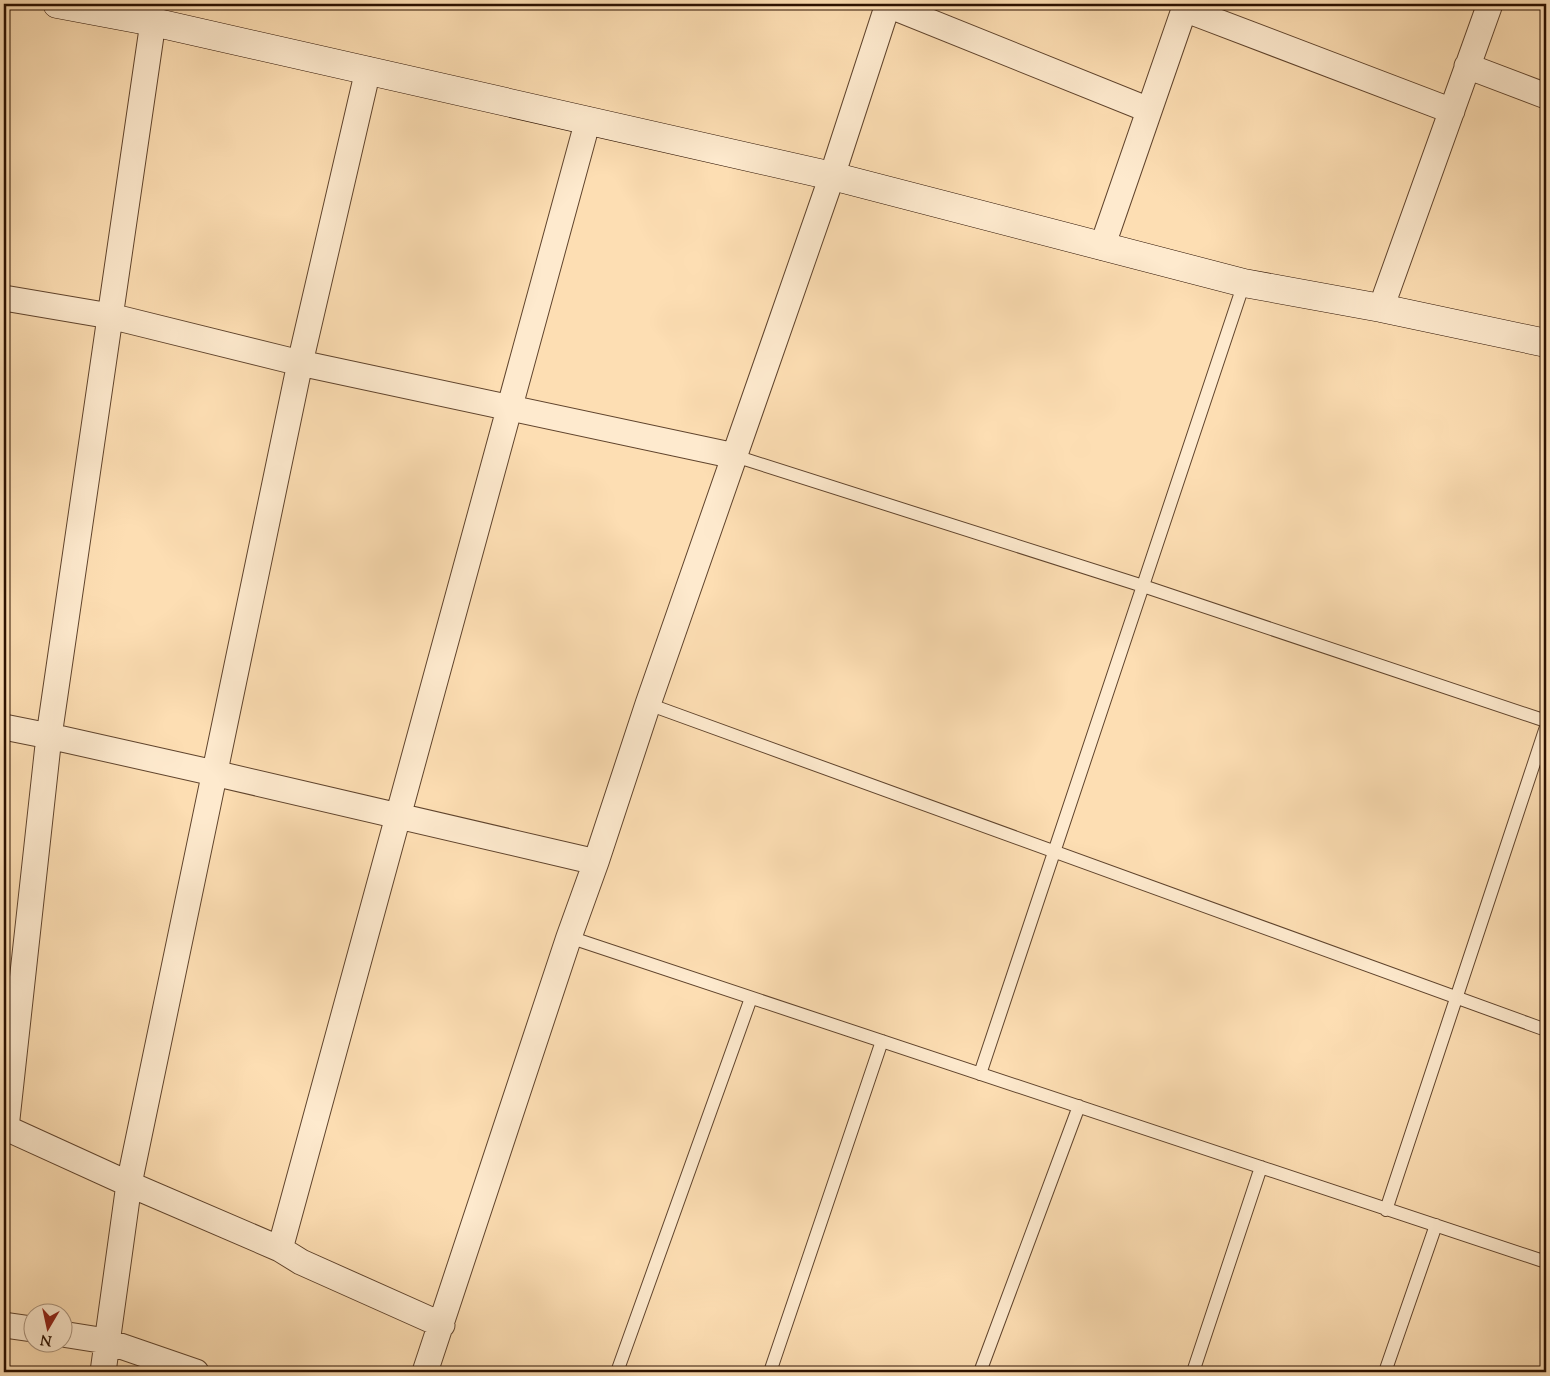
<svg xmlns="http://www.w3.org/2000/svg" width="1550" height="1376" font-family="'Sorts Mill Goudy',serif">
	<style>
		.lines { fill: none; stroke-linecap: round; stroke-linejoin: round }
		.lane-casing { stroke: #60442d; stroke-width: 14 }
		.street-casing { stroke: #60442d; stroke-width: 27 }
		.secondary-casing { stroke: #2c1100; stroke-width: 29 }
		.lane { stroke: #feeace; stroke-width: 12 }
		.street { stroke: #feeace; stroke-width: 25 }
		.secondary { stroke: #feeace; stroke-width: 28 }
	</style>
	<rect width="100%" height="100%" fill="#fddeb3"/>
	<filter id="stains"><feTurbulence type="fractalNoise" baseFrequency=".004" numOctaves="4"/><feColorMatrix values="0 0 0 0 .2 0 0 0 0 .09 0 0 0 0 .02 0 0 0 .5 -.17"/></filter>
	<radialGradient id="worn" r=".72"><stop offset=".6" stop-color="#630" stop-opacity="0"/><stop offset="1" stop-color="#630" stop-opacity=".3"/></radialGradient>
	<g class="lines">
		<!-- lane casing -->
		<g class="lane-casing">
			<path id="lane" d="M 735,456 L 1143,586 L 1546,721
				M 648,704 L 1546,1030
				M 569,937 L 1546,1262
				M 980,1074 L 1244,283
				M 1386,1210 L 1546,727
				M 617,1372 L 751,998
				M 770,1372 L 882,1041
				M 980,1372 L 1079,1106
				M 1193,1372 L 1261,1167
				M 1385,1372 L 1436,1225"/>
		</g>
		<!-- street casing -->
		<g class="street-casing">
			<path id="street" d="M 888,5 L 1149,110
				M 1184,9 L 1452,111
				M 1467,66 L 1546,96
				M 1102,247 L 1186,4
				M 4,298 L 110,316 L 300,363 L 735,456
				M 1381,308 L 1490,4
				M 4,727 L 49,736 L 214,773 L 596,862
				M 4,1127 L 129,1184 L 280,1249 L 301,1262 L 442,1325
				M 6,1128 L 49,736 L 153,22
				M 280,1249 L 588,120
				M 4,1325 L 32,1329
				M 62,1334 L 106,1341 L 196,1372
				M 103,1372 L 129,1184 L 300,363 L 368,70
				M 425,1372 L 569,937 L 596,862 L 648,704 L 832,176 L 888,4"/>
		</g>
		<!-- secondary casing -->
		<g class="secondary-casing">
			<path id="secondary" d="M 57,4 L 153,22 L 832,176 L 1244,283 L 1381,308 L 1546,343"/>
		</g>
		<!-- lane -->
		<use href="#lane" class="lane"/>
		<!-- street -->
		<use href="#street" class="street"/>
		<!-- secondary -->
		<use href="#secondary" class="secondary"/>
	</g>
	<!-- margin -->
	<rect width="1550" height="1376" fill="none" stroke="#fddeb3" stroke-width="20"/>
	<rect x="5" y="5" width="1540" height="1366" fill="none" stroke="#2c1100" stroke-width="2.5"/>
	<rect x="10" y="10" width="1530" height="1356" fill="none" stroke="#2c1100"/>
	<!-- north arrow -->
	<g transform="translate(48 1328) rotate(189)"><circle r="24" fill="#feeace" stroke="#aa937c"/>
	<path d="M0-4L9 19L0 12L-9 19Z" fill="#8f2418"/>
	<text y="-8" font-size="14" font-weight="bold" text-anchor="middle" fill="#2c1100">N</text>
	</g>
	<rect width="100%" height="100%" filter="url(#stains)"/>
	<rect width="100%" height="100%" fill="url(#worn)"/>
</svg>
